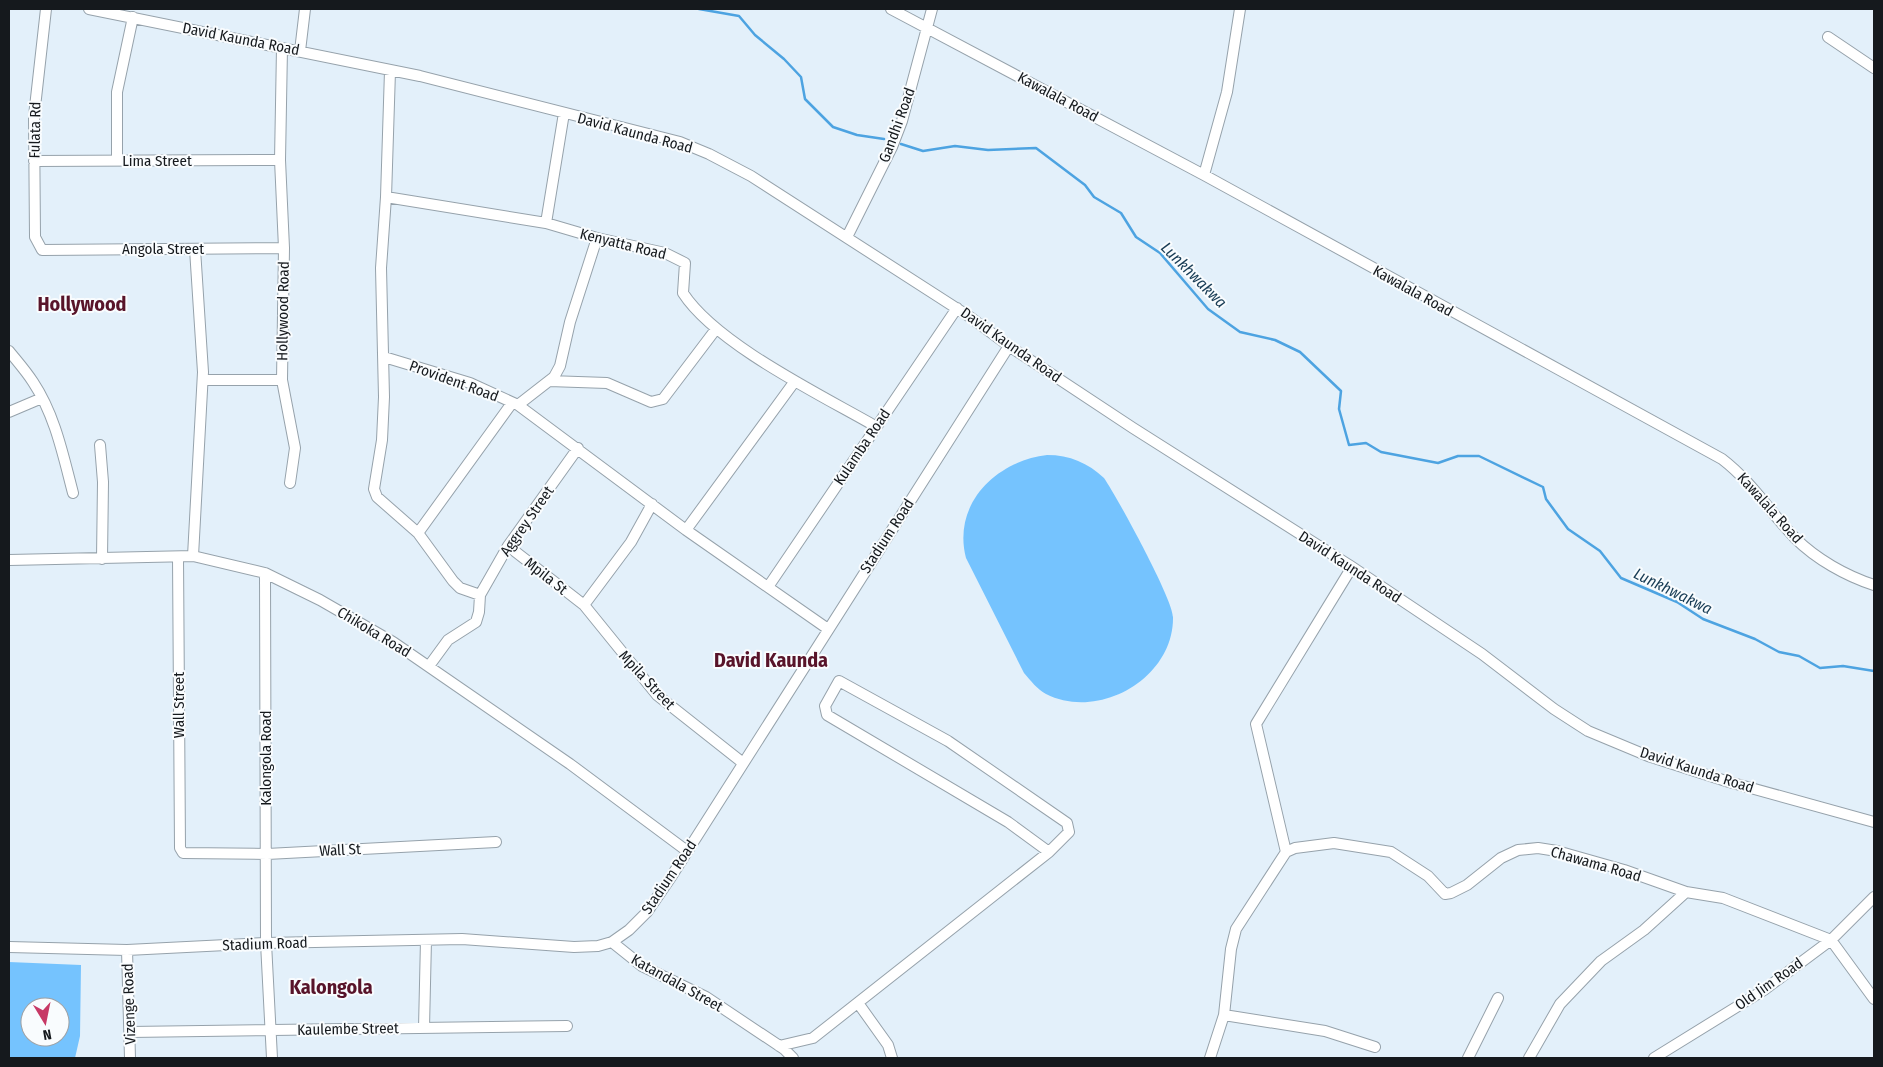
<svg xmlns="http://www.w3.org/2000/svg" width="1883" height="1067" font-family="'Fira Sans Condensed',sans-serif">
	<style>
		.green { fill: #75c3fe; fill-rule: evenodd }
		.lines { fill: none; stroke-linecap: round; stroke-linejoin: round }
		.stream { stroke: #4da3e1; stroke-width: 2.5 }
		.minor-casing { stroke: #96a2ab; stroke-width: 12 }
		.minor { stroke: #fff; stroke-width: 10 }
		.labels { text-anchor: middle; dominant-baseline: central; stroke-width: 4; stroke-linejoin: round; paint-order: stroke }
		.street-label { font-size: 15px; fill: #15191d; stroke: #f9fcfe }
		.water-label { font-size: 16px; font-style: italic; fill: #183c55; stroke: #f9fcfe }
		.district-label { font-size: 20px; font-weight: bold; fill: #58142a; stroke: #f9fcfe }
	</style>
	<rect width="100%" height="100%" fill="#e3f0fa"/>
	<!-- green -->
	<path class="green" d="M 1047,455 C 1070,455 1088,463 1104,478 C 1117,497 1173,599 1173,617 C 1174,678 1099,721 1046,694 C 1037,689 1031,681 1024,673 L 966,558 C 952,504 996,461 1047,455 Z
		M 9,962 L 81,965 L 80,1036 L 75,1058 L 9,1058 ZM 30,1007 L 60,1007 L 60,1037 L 30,1037 Z"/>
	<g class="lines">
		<!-- stream -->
		<path class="stream" d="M 699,9 L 739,16 L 755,35 L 784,59 L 801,77 L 805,99 L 833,127 L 857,135 L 884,139
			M 901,144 L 923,151 L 955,146 L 988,150 L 1036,148 L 1085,185 L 1094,197 L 1121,213 L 1136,237 L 1160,253 L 1208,309 L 1240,332 L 1275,340 L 1300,352 L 1341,391 L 1339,409 L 1349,445 L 1366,443 L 1381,452 L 1438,463 L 1458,456 L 1479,456 L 1543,487 L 1546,499 L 1568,529 L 1600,551 L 1621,578 L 1677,602 L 1703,619 L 1755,639 L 1779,652 L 1799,656 L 1820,668 L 1843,666 L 1874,671"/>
		<!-- minor casing -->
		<g class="minor-casing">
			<path id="minor" d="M 46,9 L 34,116 L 35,237 L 42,250 L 284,248
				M 89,9 L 420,76 L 680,142 L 709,154 L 751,176 L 970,317 L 1009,346 L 1133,428 L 1349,565 L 1482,654 L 1554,709 L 1588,731 L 1648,756 L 1729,782 L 1874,822
				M 891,9 L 1204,175 L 1722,459 C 1752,482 1769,511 1795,538 C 1816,559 1846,576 1874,585
				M 1828,37 L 1874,68
				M 282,48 L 280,160 L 284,248 L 282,380 L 295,448 L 290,483
				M 300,51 L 305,9
				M 390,71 L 386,197 L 381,268 L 384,397 L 382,440 L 374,489 L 377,497 L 418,533 L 453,581 L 460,588 L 480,595
				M 34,161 L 280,160
				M 117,161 L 117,92 L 133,17
				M 1204,175 L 1227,92 L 1240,9
				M 386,197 L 546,223 L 597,238 L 665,253 L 685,263 L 683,293 C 716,344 821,395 875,426
				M 546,223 L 564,113
				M 847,237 L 892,147 L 902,121 L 932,9
				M 9,351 C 17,361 26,371 33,382 C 55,415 63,455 73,493
				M 384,357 L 470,383 L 518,405 L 686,530 L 828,629
				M 203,380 L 282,380
				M 549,381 L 607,383 L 651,402 L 663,399 L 716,329
				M 518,405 L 554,377 L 560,366 L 570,322 L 597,238
				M 9,412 L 42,398
				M 100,445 L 103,482 L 102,559
				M 686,530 L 795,381
				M 418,533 L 512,403
				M 508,546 L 584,605 L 657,695 L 743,763
				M 193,556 L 203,372 L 195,249
				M 178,557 L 180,848 L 183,853 L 267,854 L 496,842
				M 9,560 L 193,556 L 265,573 L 320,600 L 393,642 L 570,764 L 687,851
				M 265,573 L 266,943 L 272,1058
				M 768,587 L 957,308
				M 584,605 L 631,542 L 652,504
				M 429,666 L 448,640 L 476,622 L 479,612 L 480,595 L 508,546 L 578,448
				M 1286,852 L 1256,724 L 1352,567
				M 612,942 L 642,966 L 706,997 L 784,1049 L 793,1058
				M 9,947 L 127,950 L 266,943 L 462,939 L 574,947 L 598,946 L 612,942 L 629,930 L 647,912 L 671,877 L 1009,346
				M 127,950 L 130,1058
				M 858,1003 L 888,1045 L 892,1058
				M 1224,1015 L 1325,1031 L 1375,1047
				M 424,1028 L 426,940
				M 130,1032 L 567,1026
				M 779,1046 L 813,1038 L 1049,852 L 1069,832 L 1067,823 L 948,741 L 839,681 L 825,706 L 827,715 L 1008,822 L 1049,852
				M 1210,1058 L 1224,1015 L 1231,949 L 1236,929 L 1286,852 L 1295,848 L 1334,843 L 1391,852 L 1428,876 L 1445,894 L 1451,893 L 1467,885 L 1501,858 L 1518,850 L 1538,848 L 1557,851 L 1624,870 L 1686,892 L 1723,898 L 1831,940 L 1874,999
				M 1468,1058 L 1498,998
				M 1529,1058 L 1560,1004 L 1601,961 L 1644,930 L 1686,892
				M 1654,1058 L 1764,990 L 1831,940 L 1874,897"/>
		</g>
		<!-- minor -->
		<use href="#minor" class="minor"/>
	</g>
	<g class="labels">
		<!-- street labels -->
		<g class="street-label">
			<text transform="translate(241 39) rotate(11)">David Kaunda Road</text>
			<text transform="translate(1058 97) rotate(28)">Kawalala Road</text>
			<text transform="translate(897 125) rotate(-70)">Gandhi Road</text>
			<text transform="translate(35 130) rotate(-89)">Fulata Rd</text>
			<text transform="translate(635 133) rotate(15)">David Kaunda Road</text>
			<text x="157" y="161">Lima Street</text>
			<text transform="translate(623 244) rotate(14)">Kenyatta Road</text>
			<text x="163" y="249">Angola Street</text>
			<text transform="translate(1413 291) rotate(29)">Kawalala Road</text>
			<text transform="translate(283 311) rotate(-89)">Hollywood Road</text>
			<text transform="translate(1011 345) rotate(35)">David Kaunda Road</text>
			<text transform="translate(454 381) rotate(20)">Provident Road</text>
			<text transform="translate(862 447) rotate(-56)">Kulamba Road</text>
			<text transform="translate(1770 508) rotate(48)">Kawalala Road</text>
			<text transform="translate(527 521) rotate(-55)">Aggrey Street</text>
			<text transform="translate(887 536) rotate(-57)">Stadium Road</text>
			<text transform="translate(1350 567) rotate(33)">David Kaunda Road</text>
			<text transform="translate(546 576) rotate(38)">Mpila St</text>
			<text transform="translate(374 632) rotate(31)">Chikoka Road</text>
			<text transform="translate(647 680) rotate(47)">Mpila Street</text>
			<text transform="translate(179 705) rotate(-90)">Wall Street</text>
			<text transform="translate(266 758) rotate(-90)">Kalongola Road</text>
			<text transform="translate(1697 770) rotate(18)">David Kaunda Road</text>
			<text transform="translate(340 850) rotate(-3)">Wall St</text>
			<text transform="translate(1596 864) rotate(16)">Chawama Road</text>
			<text transform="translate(669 877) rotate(-56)">Stadium Road</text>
			<text transform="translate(265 944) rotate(-2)">Stadium Road</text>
			<text transform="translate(677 983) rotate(29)">Katandala Street</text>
			<text transform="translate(1769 984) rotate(-35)">Old Jim Road</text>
			<text transform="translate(129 1004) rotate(-92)">Vizenge Road</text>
			<text transform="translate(348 1029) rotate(-1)">Kaulembe Street</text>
		</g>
		<!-- water labels -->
		<g class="water-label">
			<text transform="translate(1194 275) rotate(45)">Lunkhwakwa</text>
			<text transform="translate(1673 591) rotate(26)">Lunkhwakwa</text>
		</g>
		<!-- district labels -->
		<g class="district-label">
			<text x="82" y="304">Hollywood</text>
			<text x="771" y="660">David Kaunda</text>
			<text x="331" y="987">Kalongola</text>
		</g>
	</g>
	<!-- border -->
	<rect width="1883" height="1067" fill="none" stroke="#15191d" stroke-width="20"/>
	<!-- north arrow -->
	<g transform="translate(45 1022) rotate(170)"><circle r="24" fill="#f9fcfe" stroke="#9ea1a4"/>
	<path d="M0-4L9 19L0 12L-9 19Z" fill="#c73966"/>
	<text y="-8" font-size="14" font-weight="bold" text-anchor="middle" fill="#15191d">N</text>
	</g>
</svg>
